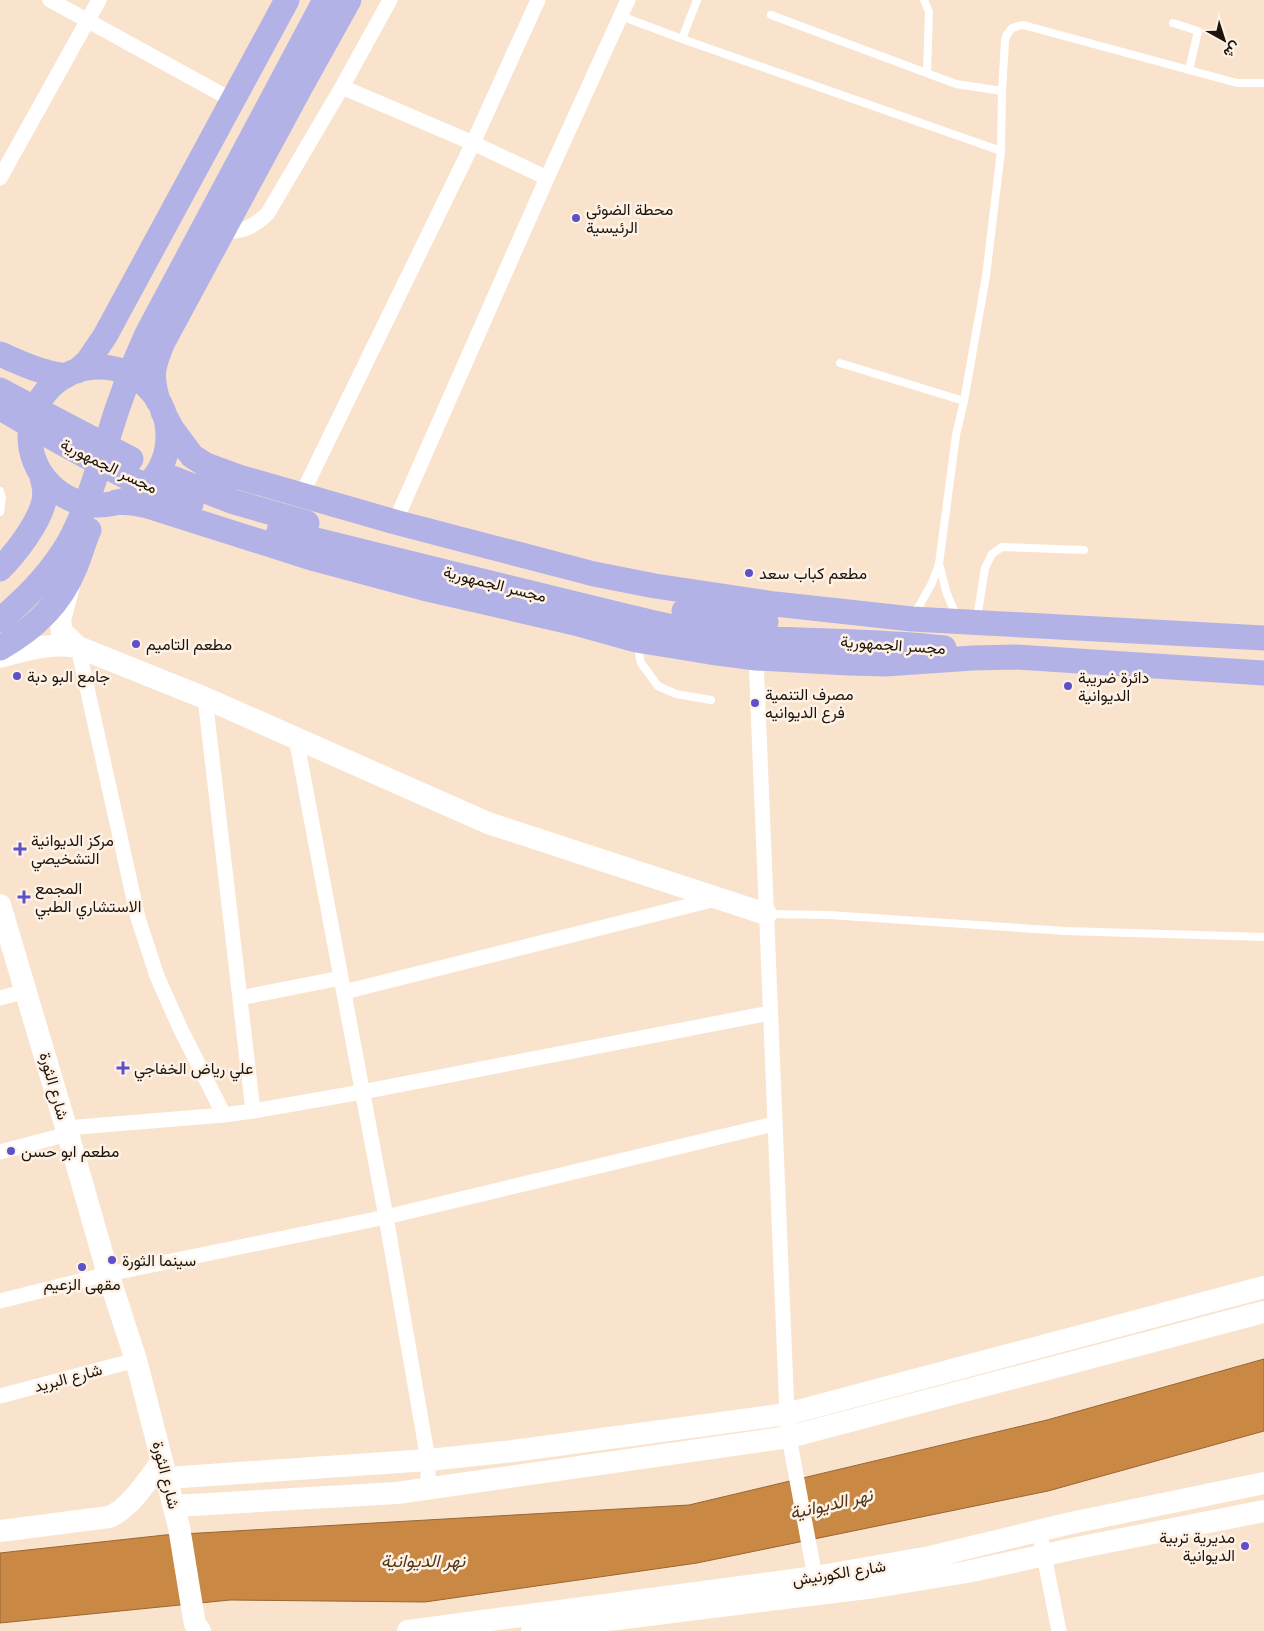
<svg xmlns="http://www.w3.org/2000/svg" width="1264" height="1631" font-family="Montserrat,Vazirmatn,sans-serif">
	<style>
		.water { fill: #c98944; stroke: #966633 }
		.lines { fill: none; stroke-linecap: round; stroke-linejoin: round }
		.lane { stroke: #fff; stroke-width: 8 }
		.street { stroke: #fff; stroke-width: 15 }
		.secondary { stroke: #fff; stroke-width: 22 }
		.primary { stroke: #b3b2e6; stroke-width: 25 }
		.poi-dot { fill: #5e50c9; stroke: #fef2e7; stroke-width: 2 }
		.labels { text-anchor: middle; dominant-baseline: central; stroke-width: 5; stroke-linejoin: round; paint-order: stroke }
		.poi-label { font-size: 16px; fill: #1e140a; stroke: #fef2e7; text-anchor: start }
		.street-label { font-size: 16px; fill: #1e140a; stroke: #fef2e7 }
		.water-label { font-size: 18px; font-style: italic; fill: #503518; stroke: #fef2e7 }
	</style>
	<rect width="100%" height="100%" fill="#fae3cc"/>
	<!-- water -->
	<path class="water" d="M 1264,1359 L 1264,1431 L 1048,1491 L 697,1563 L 425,1602 L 230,1600 L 0,1623 L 0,1553 L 165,1535 L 689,1505 L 1047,1420 Z"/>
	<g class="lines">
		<!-- lane -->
		<path class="lane" d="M 924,0 L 929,12 L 927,73
			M 771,15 L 956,84 L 1002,91
			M 621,16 L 682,39 L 1001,151
			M 1173,23 L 1198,31 L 1189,70
			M 682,39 L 697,0
			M 840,363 L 964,401
			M 0,491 L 2,498 L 0,512
			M 939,564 L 947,594 L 957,617
			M 914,615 L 932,583 L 939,564 L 956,435 L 964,401 L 986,276 L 1001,151 L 1002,91 L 1005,41 L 1006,36 L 1012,28 L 1022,25 L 1027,26 L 1237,83 L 1264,83
			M 977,618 L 985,568 L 992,554 L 1002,547 L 1084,550
			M 637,644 L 641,663 L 658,686 L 676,694 L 711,700
			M 767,914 L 829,915 L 1065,931 L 1264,937"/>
		<!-- street -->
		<path class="street" d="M 50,0 L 232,100
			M 342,87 L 473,143 L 547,178
			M 0,178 L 99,0
			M 223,231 C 242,233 255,226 268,213 L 342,87 L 390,0
			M 301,496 L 473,143 L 538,0
			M 395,522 L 547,178 L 628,0
			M 78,647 L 138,918 L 157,976 L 180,1028 L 224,1115
			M 756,658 L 787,1414 L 789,1437 L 815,1577
			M 205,698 L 253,1111
			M 296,738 L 386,1217 L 428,1460 L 428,1489
			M 344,992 L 716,899
			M 0,998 L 26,991
			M 240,998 L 341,978
			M 66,1128 L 224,1115 L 253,1111 L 362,1092 L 770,1013
			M 0,1152 L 68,1134
			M 0,1301 L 108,1274 L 386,1217 L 774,1124
			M 0,1396 L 136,1360
			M 1039,1530 L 1059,1631"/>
		<!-- secondary -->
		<path class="secondary" d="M 69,586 L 60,620 L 62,632 L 78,647
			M 0,657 C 26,650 51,642 78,647 L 205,698 L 488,823 L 766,914
			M 0,905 L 68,1134 L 108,1274 L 136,1360 L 179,1527 L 193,1613 L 195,1624 L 200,1631
			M 167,1478 L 428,1460 L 513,1451 L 787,1414 L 1264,1287
			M 174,1506 L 397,1493 L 789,1437 L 1264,1312
			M 0,1531 L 109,1517 C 130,1509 149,1478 162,1461
			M 408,1631 L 815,1577 L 930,1557 L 1071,1523 L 1264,1483
			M 532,1631 L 608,1620 L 875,1587 L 967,1572 L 1077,1548 L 1264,1511"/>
		<!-- primary -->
		<path class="primary" d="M 0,354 C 22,364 42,373 66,376
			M30 436a69 69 0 1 1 138 0a69 69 0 1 1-138 0Z
			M 77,371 L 88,361 L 105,336 L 287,0
			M 0,390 L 131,459
			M 158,401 C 150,374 153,366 163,342 L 300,88 L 349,0
			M 0,408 C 62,443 124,480 191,504
			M 163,412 L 172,429 L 192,456 L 206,465 L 239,477 L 395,522 L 594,574 L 655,586 L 775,604 L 912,619 L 1264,638
			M 172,478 L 234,502 L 307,523
			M 116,502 L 132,503 L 148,506 L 315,559 L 423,588 L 575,623 L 636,640 L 710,652 L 756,658 L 848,663 L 885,664 L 973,658 L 1016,657 L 1264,673
			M 279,531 L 633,618 C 664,625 695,633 727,636 C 799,642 872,640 944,648
			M 0,569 C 16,553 39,523 44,501 C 46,491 44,483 41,474
			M 684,611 L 745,620 L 766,622
			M 0,620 C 27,598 50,574 68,544 C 86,512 95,476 107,441 C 118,404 131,369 147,334 L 325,0
			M 0,648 C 32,630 60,604 74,570 C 80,557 83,543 89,530"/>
	</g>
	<!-- markers -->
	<g class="poi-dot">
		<circle cx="576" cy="218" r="5"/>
		<circle cx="749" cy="573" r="5"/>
		<circle cx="136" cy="644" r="5"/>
		<circle cx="17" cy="676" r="5"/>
		<circle cx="1068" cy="686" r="5"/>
		<circle cx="755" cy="703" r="5"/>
		<path d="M17.5 841.5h5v5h5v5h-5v5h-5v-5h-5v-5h5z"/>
		<path d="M21.5 889.5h5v5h5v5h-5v5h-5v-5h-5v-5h5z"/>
		<path d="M120.5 1060.5h5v5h5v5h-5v5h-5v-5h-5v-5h5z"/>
		<circle cx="11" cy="1151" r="5"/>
		<circle cx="112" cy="1260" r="5"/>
		<circle cx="82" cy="1267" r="5"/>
		<circle cx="1245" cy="1546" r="5"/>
	</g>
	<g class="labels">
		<!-- poi labels -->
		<g class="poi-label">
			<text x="586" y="209">محطة الضوئي<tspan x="586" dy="18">الرئيسية</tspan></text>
			<text x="759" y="573">مطعم كباب سعد</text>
			<text x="146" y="644">مطعم التاميم</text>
			<text x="27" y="676">جامع البو دبة</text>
			<text x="1078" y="677">دائرة ضريبة<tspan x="1078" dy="18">الديوانية</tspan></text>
			<text x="765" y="694">مصرف التنمية<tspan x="765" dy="18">فرع الديوانيه</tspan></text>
			<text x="31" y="840">مركز الديوانية<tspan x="31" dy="18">التشخيصي</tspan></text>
			<text x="35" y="888">المجمع<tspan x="35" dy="18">الاستشاري الطبي</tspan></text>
			<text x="134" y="1068">علي رياض الخفاجي</text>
			<text x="21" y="1151">مطعم ابو حسن</text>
			<text x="122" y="1260">سينما الثورة</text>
			<text x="82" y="1284" text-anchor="middle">مقهى الزعيم</text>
			<text x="1235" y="1537" text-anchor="end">مديرية تربية<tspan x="1235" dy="18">الديوانية</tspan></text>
		</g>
		<!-- street labels -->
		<g class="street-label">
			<text transform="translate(109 466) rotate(26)">مجسر الجمهورية</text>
			<text transform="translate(495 584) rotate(14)">مجسر الجمهورية</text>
			<text transform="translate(893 645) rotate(4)">مجسر الجمهورية</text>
			<text transform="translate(54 1086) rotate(74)">شارع الثورة</text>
			<text transform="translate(68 1378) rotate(-15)">شارع البريد</text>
			<text transform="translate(166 1475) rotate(76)">شارع الثورة</text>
			<text transform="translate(839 1573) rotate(-9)">شارع الكورنيش</text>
		</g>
		<!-- water labels -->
		<g class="water-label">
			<text transform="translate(831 1504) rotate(-13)">نهر الديوانية</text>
			<text x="423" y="1561">نهر الديوانية</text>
		</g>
	</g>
	<!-- north arrow -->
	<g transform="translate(1224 40) rotate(141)" stroke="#fef2e7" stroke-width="4" paint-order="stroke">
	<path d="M0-4L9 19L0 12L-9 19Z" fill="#1e140a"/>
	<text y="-8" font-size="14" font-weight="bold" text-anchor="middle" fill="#1e140a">ش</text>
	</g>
</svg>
